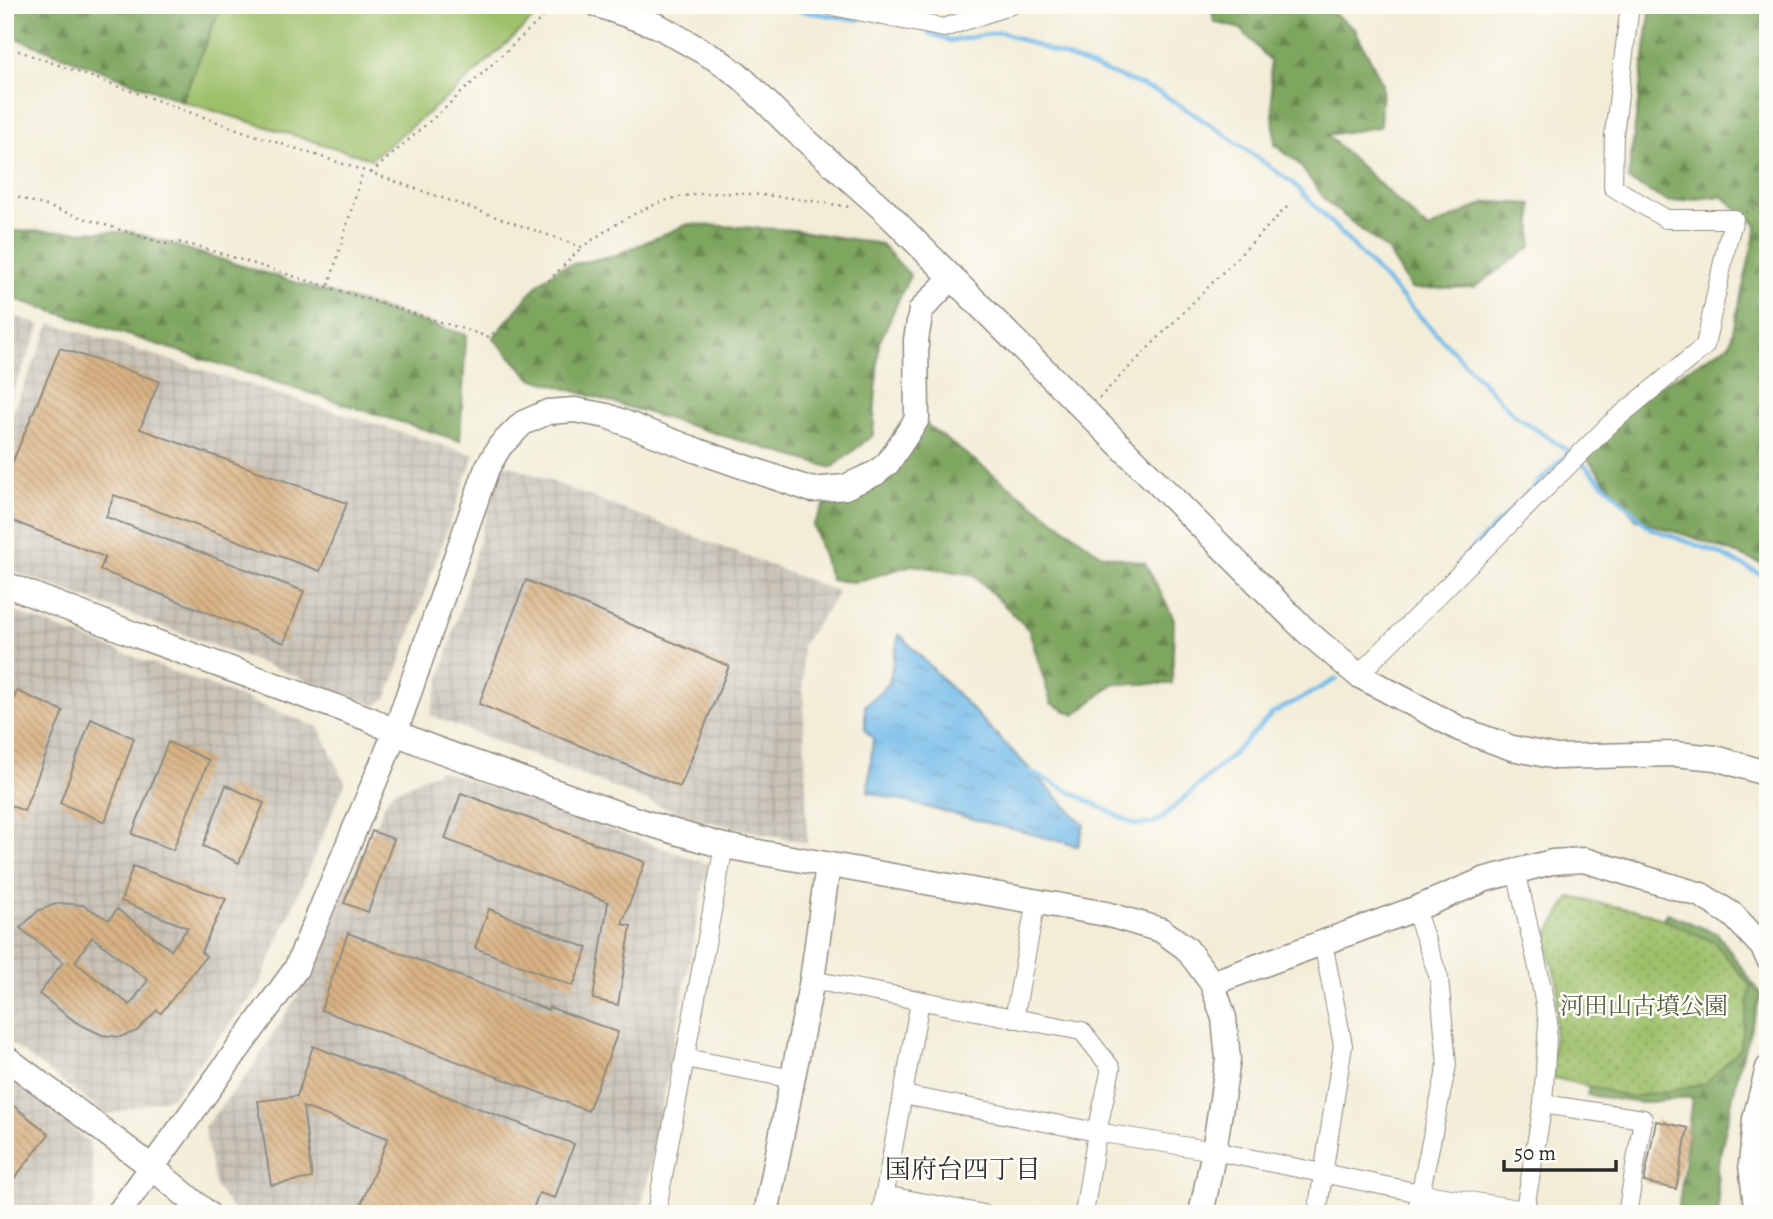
<svg xmlns="http://www.w3.org/2000/svg" width="1773" height="1219" font-family="Alegreya,'Noto Serif JP',serif">
	<style>
		.industrial { fill: url(#industrial-grid) }
		.grass { fill: #9ec06a; stroke: #64764a; stroke-width: 2 }
		.forest { fill: url(#forest-firs); stroke: #546844; stroke-width: 2 }
		.park { fill: url(#park-dots); stroke: #64764a; stroke-width: 2 }
		.water { fill: url(#water-ripples); stroke: #4e728a; stroke-width: 2 }
		.lines { fill: none; stroke-linecap: round; stroke-linejoin: round }
		.stream { stroke: #71bae9; stroke-width: 4.5 }
		.building { fill: url(#building-back-hatch); fill-rule: evenodd }
		.street-casing { stroke: #8f8c82; stroke-width: 20 }
		.secondary-casing { stroke: #8f8c82; stroke-width: 27 }
		.path { stroke: #8f8c82; stroke-width: 2.5; stroke-dasharray: 2 5; stroke-linecap: butt }
		.street { stroke: #fff; stroke-width: 18 }
		.secondary { stroke: #fff; stroke-width: 24 }
		.labels { text-anchor: middle; dominant-baseline: central; stroke-width: 5; stroke-linejoin: round; paint-order: stroke }
		.park-label { font-size: 24px; fill: #535f41; stroke: #fdfcf7 }
		.neighbourhood-label { font-size: 26px; fill: #2b2b2b; stroke: #fdfcf7 }
	</style>
	<defs>
		<pattern id="industrial-grid" width="8" height="8" patternUnits="userSpaceOnUse" patternTransform="scale(1.75)"><rect width="8" height="8" fill="#c9c3b8"/><path d="M0 4h8M4 0v8" fill="none" stroke="#ada89e"/></pattern>
		<pattern id="forest-firs" width="22" height="20" patternUnits="userSpaceOnUse" patternTransform="scale(1.75)"><rect width="22" height="20" fill="#7ea65e"/><path d="M5 1l3.5 6h-7zM16 11l3.5 6h-7z" fill="#67874e"/></pattern>
		<pattern id="park-dots" width="8" height="8" patternUnits="userSpaceOnUse" patternTransform="scale(1.75)"><rect width="8" height="8" fill="#9ec06a"/><path d="M2 2h.1M6 6h.1" fill="none" stroke="#819c57" stroke-width="1.8" stroke-linecap="round"/></pattern>
		<pattern id="water-ripples" width="26" height="14" patternUnits="userSpaceOnUse" patternTransform="scale(1.75)"><rect width="26" height="14" fill="#71bae9"/><path d="M2 4q2-2 4 0t4 0M15 11q2-2 4 0t4 0" fill="none" stroke="#5d97bd"/></pattern>
		<pattern id="building-back-hatch" width="6" height="6" patternUnits="userSpaceOnUse" patternTransform="scale(1.75)"><rect width="6" height="6" fill="#d9b384"/><path d="M-1 5l2 2M0 0l6 6M5-1l2 2" fill="none" stroke="#b0926c"/></pattern>
	</defs>
	<rect width="100%" height="100%" fill="#fdfcf7"/>
	<filter id="ink" filterUnits="userSpaceOnUse"><feTurbulence type="fractalNoise" baseFrequency=".0143" numOctaves="2"/><feDisplacementMap in="SourceGraphic" scale="14" xChannelSelector="R" yChannelSelector="G"/><feConvolveMatrix kernelMatrix="1 2 1 2 8 2 1 2 1" color-interpolation-filters="sRGB"/></filter>
	<filter id="wash" filterUnits="userSpaceOnUse"><feTurbulence type="fractalNoise" baseFrequency=".00686" numOctaves="4" result="noise"/><feDisplacementMap in="SourceGraphic" scale="28" xChannelSelector="R" yChannelSelector="G"/><feGaussianBlur stdDeviation="1.57" result="paint"/><feColorMatrix in="noise" values="0 0 0 0 0 0 0 0 0 0 0 0 0 0 0 0 0 1.4 0 .05"/><feComposite in="paint" operator="in"/></filter>
	<g filter="url(#wash)">
		<rect width="100%" height="100%" fill="#f3edd8"/>
		<!-- industrial -->
		<path class="industrial" d="M 5,313 L 41,325 L 5,411 Z
			M 51,323 L 474,455 L 388,696 L 376,706 L 5,568 L 5,429 Z
			M 501,462 L 839,592 L 802,645 L 807,843 L 691,818 L 430,715 Z
			M 5,608 L 319,727 L 345,783 L 258,989 L 172,1097 L 106,1115 L 5,1039 Z
			M 440,770 L 708,864 L 641,1214 L 236,1214 L 215,1186 L 204,1127 L 250,1071 L 297,996 L 390,793 Z
			M 5,1075 L 89,1142 L 96,1204 L 88,1214 L 5,1214 Z"/>
		<!-- grass -->
		<path class="grass" d="M 221,5 L 544,5 L 543,10 L 455,91 L 371,159 L 182,101 Z"/>
		<!-- forest -->
		<path class="forest" d="M 5,5 L 221,5 L 182,101 L 5,34 Z
			M 1211,5 L 1321,5 L 1355,29 L 1382,83 L 1380,127 L 1327,135 L 1428,229 L 1487,202 L 1532,204 L 1532,246 L 1475,287 L 1411,289 L 1388,251 L 1328,203 L 1297,162 L 1275,145 L 1270,61 L 1241,29 L 1214,22 Z
			M 1651,5 L 1768,5 L 1768,566 L 1692,537 L 1637,520 L 1582,452 L 1606,417 L 1730,344 L 1757,225 L 1722,196 L 1668,202 L 1628,180 Z
			M 688,224 L 794,230 L 881,244 L 910,275 L 879,343 L 873,435 L 832,468 L 531,378 L 493,338 L 537,285 L 560,267 L 616,255 Z
			M 5,231 L 132,232 L 466,335 L 460,441 L 5,296 Z
			M 923,422 L 1100,554 L 1145,563 L 1174,619 L 1172,684 L 1113,684 L 1075,715 L 1051,703 L 1029,630 L 974,575 L 912,565 L 855,582 L 831,580 L 813,525 L 825,504 L 858,500 L 900,457 Z
			M 1667,913 L 1718,934 L 1761,995 L 1740,1064 L 1717,1168 L 1719,1214 L 1678,1214 L 1692,1097 L 1641,1103 L 1587,1095 L 1604,1015 L 1647,937 Z"/>
		<!-- park -->
		<path class="park" d="M 1570,897 L 1648,913 L 1714,942 L 1751,986 L 1740,1049 L 1705,1084 L 1631,1097 L 1551,1077 L 1558,985 L 1545,938 Z"/>
		<!-- water -->
		<path class="water" d="M 899,634 L 1084,825 L 1078,846 L 868,792 L 873,738 L 865,730 L 865,706 L 889,683 Z"/>
		<g class="lines">
			<!-- stream -->
			<path class="stream" d="M 763,5 L 859,20
				M 929,33 L 950,41 L 1001,32 L 1159,92 L 1220,131 L 1294,184 L 1513,414 L 1573,454
				M 1579,460 L 1650,528 L 1718,553 L 1768,578
				M 1459,562 L 1570,451
				M 1031,772 L 1136,825 L 1153,823 L 1162,818 L 1232,755 L 1273,713 L 1337,679"/>
		</g>
		<g id="blocks">
			<!-- building -->
			<path class="building" d="M 60,348 L 159,381 L 140,429 L 347,503 L 320,571 L 114,495 L 106,517 L 304,591 L 284,643 L 100,570 L 105,557 L 5,518 L 5,480 Z
				M 526,580 L 729,666 L 680,787 L 479,704 Z
				M 17,691 L 63,711 L 24,811 L 5,803 L 5,719 Z
				M 91,719 L 134,738 L 105,822 L 60,803 Z
				M 168,742 L 209,760 L 173,850 L 132,834 Z
				M 226,785 L 264,803 L 239,863 L 203,846 Z
				M 461,793 L 645,862 L 622,924 L 631,926 L 618,1005 L 593,999 L 608,902 L 445,839 Z
				M 372,831 L 394,839 L 368,912 L 344,903 Z
				M 133,866 L 226,899 L 201,952 L 206,956 L 161,1013 L 157,1010 L 137,1031 L 120,1037 L 102,1035 L 77,1023 L 39,994 L 63,962 L 20,928 L 39,910 L 59,903 L 83,905 L 109,920 L 117,909 L 171,950 L 188,928 L 121,901 ZM 92,937 L 148,980 L 130,1005 L 75,962 Z
				M 489,909 L 588,948 L 573,986 L 475,948 Z
				M 348,933 L 548,1010 L 549,1007 L 618,1032 L 588,1111 L 321,1010 Z
				M 313,1046 L 574,1144 L 555,1198 L 539,1193 L 531,1214 L 357,1214 L 388,1138 L 303,1107 L 312,1178 L 271,1185 L 258,1101 L 297,1096 Z
				M 5,1099 L 49,1134 L 5,1190 Z
				M 1656,1121 L 1688,1128 L 1676,1189 L 1644,1182 Z"/>
		</g>
	</g>
	<g filter="url(#ink)">
		<use href="#blocks" fill-opacity="0" stroke="#8f8c82" stroke-width="2"/>
		<g class="lines">
			<!-- street casing -->
			<g class="street-casing">
				<path id="street" d="M 827,5 L 944,28 L 1011,5
					M 1358,675 L 1611,423 L 1705,346 L 1727,243 L 1734,219 L 1666,219 L 1613,187 L 1614,135 L 1630,5
					M 1516,871 L 1538,968 L 1548,1022 L 1543,1104 L 1524,1214
					M 1415,909 L 1439,978 L 1447,1065 L 1416,1214
					M 812,980 L 1082,1031 L 1111,1068 L 1097,1132 L 1084,1214
					M 1014,1019 L 1036,901
					M 685,1058 L 793,1079
					M 903,1095 L 1097,1132 L 1214,1151 L 1420,1193 L 1524,1210
					M 1543,1104 L 1643,1119 L 1627,1214
					M 884,1195 L 984,1214
					M 656,1214 L 724,846
					M 881,1214 L 920,1001
					M 1317,1214 L 1343,1045 L 1323,943"/>
			</g>
			<!-- secondary casing -->
			<g class="secondary-casing">
				<path id="secondary" d="M 598,5 L 658,26 L 718,60 L 742,78 L 791,127 L 884,210 L 1306,631 L 1358,675 L 1460,729 L 1512,748 L 1556,757 L 1675,754 L 1716,758 L 1768,774
					M 5,584 L 136,635 L 372,720 C 414,744 460,757 506,774 C 578,800 650,826 724,846 L 1106,914 L 1161,930 L 1186,948 L 1212,983 L 1224,1018 L 1228,1059 L 1214,1151 L 1201,1214
					M 1212,983 L 1415,909 L 1486,879 L 1552,862 L 1584,860 L 1701,895 L 1733,915 L 1762,946 L 1768,958
					M 5,1057 L 153,1168 L 208,1214
					M 118,1214 L 296,969 L 395,733 L 487,468 L 500,446 L 523,423 L 548,412 L 575,410 L 607,416 L 698,451 L 812,490 L 845,487 L 876,473 L 888,463 L 917,419 L 916,340 L 921,310 L 952,277
					M 766,1214 L 812,980 L 828,865
					M 1757,1214 L 1751,1165 L 1755,1119 L 1768,1068"/>
			</g>
			<!-- path -->
			<path class="path" d="M 5,46 L 248,133 L 371,173 L 582,247 C 608,229 633,212 662,202 C 711,183 799,199 850,207
				M 371,173 L 446,107 L 556,5
				M 5,193 L 165,244 L 177,242 L 200,247 L 489,337 L 512,318 L 582,247
				M 1746,212 L 1768,199
				M 329,285 L 363,171
				M 1099,398 L 1287,207"/>
			<!-- street -->
			<use href="#street" class="street"/>
			<!-- secondary -->
			<use href="#secondary" class="secondary"/>
		</g>
	</g>
	<g class="labels">
		<!-- park labels -->
		<g class="park-label">
			<text x="1644" y="1006">河田山古墳公園</text>
		</g>
		<!-- neighbourhood labels -->
		<g class="neighbourhood-label">
			<text x="963" y="1169">国府台四丁目</text>
		</g>
	</g>
	<!-- margin -->
	<rect width="1773" height="1219" fill="none" stroke="#fdfcf7" stroke-width="28"/>
	<!-- scale -->
	<path d="M1504 1160v10h112v-10" fill="none" stroke="#2b2b2b" stroke-width="3.5"/>
	<text x="1514" y="1160" font-size="21" fill="#2b2b2b" stroke="#fdfcf7" stroke-width="5" paint-order="stroke">50 m</text>
</svg>
